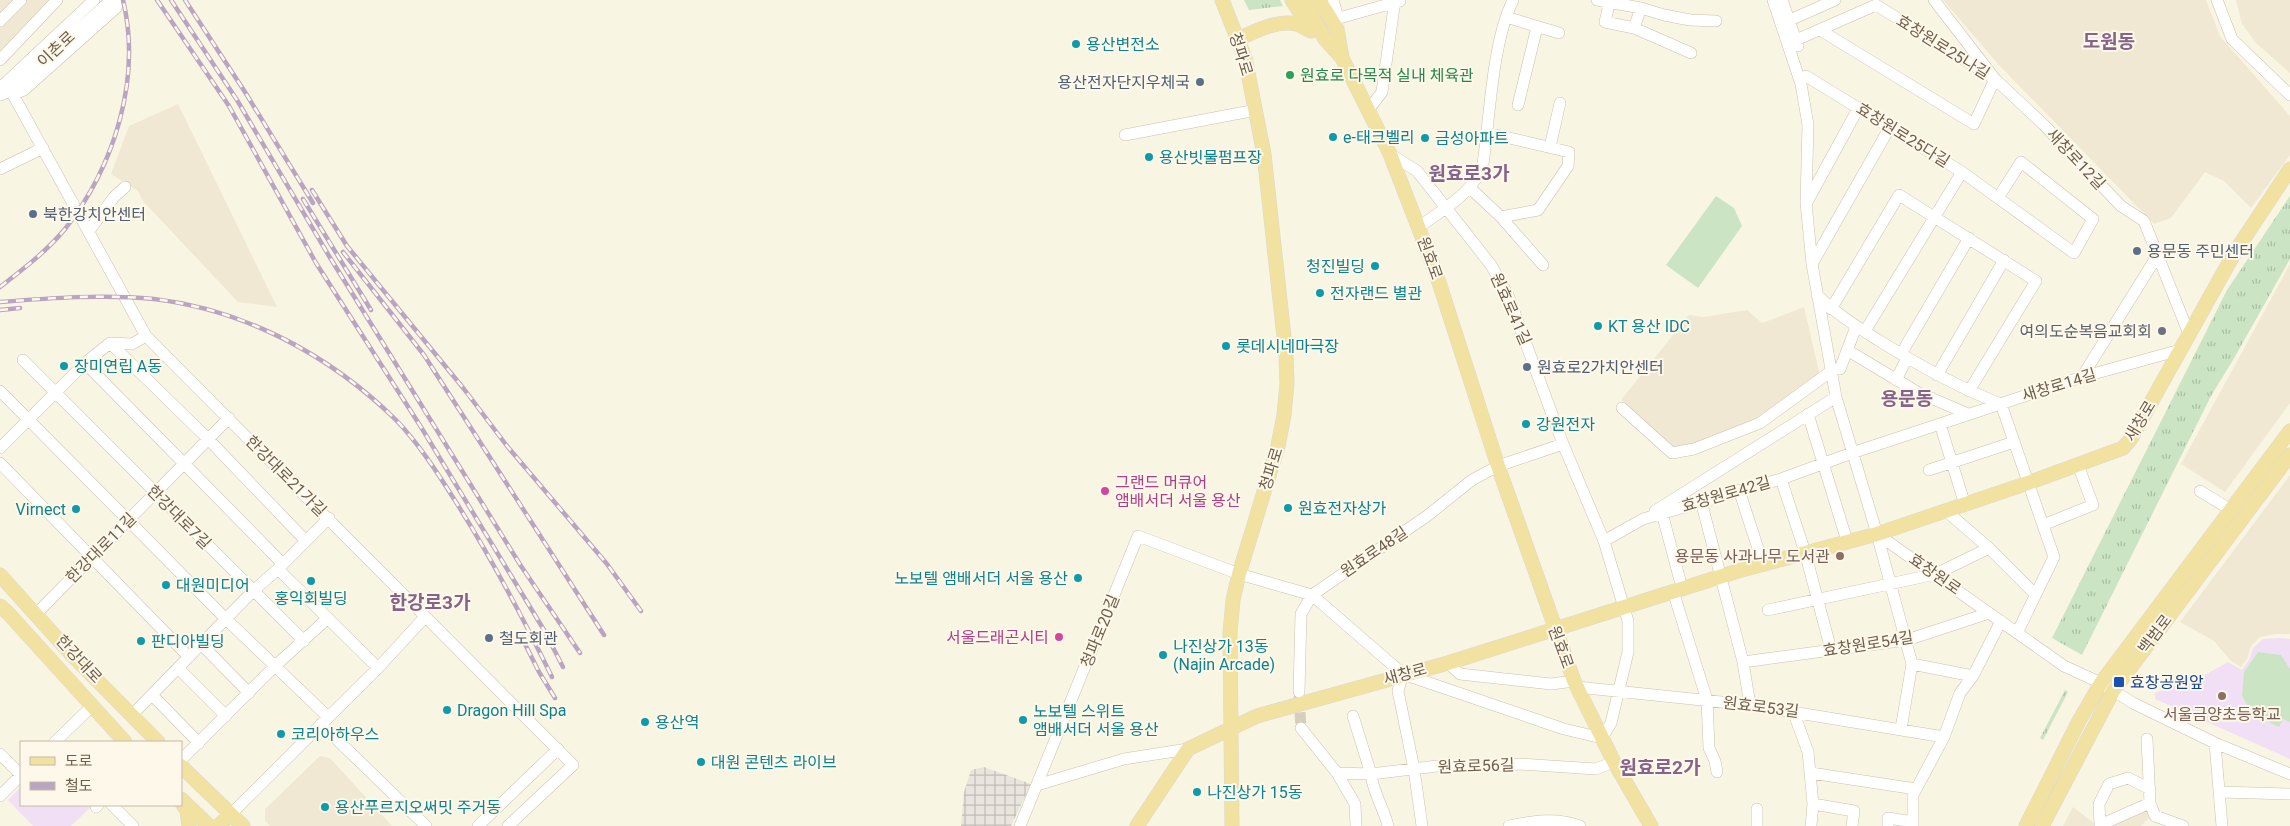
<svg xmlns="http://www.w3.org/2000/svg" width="2290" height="826" font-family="Roboto,'Noto Sans KR',sans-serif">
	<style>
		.residential { fill: #f0e8d2 }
		.industrial { fill: url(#industrial-grid) }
		.education { fill: #f1e0f5 }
		.grass { fill: url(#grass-tufts) }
		.pitch { fill: #cbe5c4 }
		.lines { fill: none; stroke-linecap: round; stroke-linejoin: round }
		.minor-tunnel { stroke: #d6cfbd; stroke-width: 11; stroke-dasharray: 11 5.5; stroke-linecap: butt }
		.minor-casing { stroke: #ccc0ae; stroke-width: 12 }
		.major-casing { stroke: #dcd8d4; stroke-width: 15 }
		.minor { stroke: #fff; stroke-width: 11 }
		.major { stroke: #f2e2a2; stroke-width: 14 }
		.rail-casing { stroke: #b9a4c1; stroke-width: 4.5 }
		.rail { stroke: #fdf8e9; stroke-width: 2.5; stroke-dasharray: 8; stroke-linecap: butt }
		.culture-dot { fill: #0f9aa8; stroke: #fdf8e9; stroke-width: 2 }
		.leisure-dot { fill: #2e9e5b; stroke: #fdf8e9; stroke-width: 2 }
		.service-dot { fill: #5c6f8a; stroke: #fdf8e9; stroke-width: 2 }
		.worship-dot { fill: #6b7280; stroke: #fdf8e9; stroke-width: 2 }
		.hotel-dot { fill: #d1479c; stroke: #fdf8e9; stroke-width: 2 }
		.education-dot { fill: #8d6e63; stroke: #fdf8e9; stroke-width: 2 }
		.transit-dot { fill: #1a4fb4; stroke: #fdf8e9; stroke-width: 2 }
		.labels { text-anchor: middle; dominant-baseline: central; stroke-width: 4; stroke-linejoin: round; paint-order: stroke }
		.culture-label { font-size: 16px; fill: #0d838f; stroke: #fdf8e9; text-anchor: start }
		.street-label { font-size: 16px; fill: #6f5e4c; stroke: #fdf8e9 }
		.leisure-label { font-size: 16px; fill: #27864d; stroke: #fdf8e9; text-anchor: start }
		.service-label { font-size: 16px; fill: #4e5e75; stroke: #fdf8e9; text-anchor: start }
		.worship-label { font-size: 16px; fill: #5b616d; stroke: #fdf8e9; text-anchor: end }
		.hotel-label { font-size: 16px; fill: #b23c85; stroke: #fdf8e9; text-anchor: start }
		.education-label { font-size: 16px; fill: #785e54; stroke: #fdf8e9; text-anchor: end }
		.transit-label { font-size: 16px; fill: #164399; stroke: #fdf8e9; text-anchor: start }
		.quarter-label { font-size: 19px; font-weight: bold; fill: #85648b; stroke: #fdf8e9 }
	</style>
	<defs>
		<pattern id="industrial-grid" width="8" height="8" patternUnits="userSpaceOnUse" patternTransform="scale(1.25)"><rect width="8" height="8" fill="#e9e5de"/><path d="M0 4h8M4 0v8" fill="none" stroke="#c1bdb6"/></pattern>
		<pattern id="grass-tufts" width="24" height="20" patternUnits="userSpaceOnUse" patternTransform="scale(1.25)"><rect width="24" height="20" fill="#cbe5c4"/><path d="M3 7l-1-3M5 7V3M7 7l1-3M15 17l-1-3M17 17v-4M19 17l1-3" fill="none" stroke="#a9bda1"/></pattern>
	</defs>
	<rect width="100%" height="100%" fill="#f9f5e3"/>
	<!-- residential -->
	<path class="residential" d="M 0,0 L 65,0 L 0,64 Z
		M 1943,0 L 2206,0 L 2220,36 L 2290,116 L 2290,155 L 2251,208 L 2224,181 L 2205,172 L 2171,218 L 2154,224 L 1998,64 Z
		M 2236,0 L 2290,0 L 2290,73 L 2256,43 L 2242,24 Z
		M 178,104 L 277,307 L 238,302 L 143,201 L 138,191 L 111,174 L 129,126 Z
		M 2290,264 L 2290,403 L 2225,492 L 2181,464 Z
		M 1804,307 L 1820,376 L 1757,419 L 1694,444 L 1673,447 L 1621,400 L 1689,315 L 1703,317 L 1747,310 L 1762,323 Z
		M 2290,475 L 2290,634 L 2276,634 L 2260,637 L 2251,646 L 2247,659 L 2241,667 L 2230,660 L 2214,641 L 2180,622 Z
		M 320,756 L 330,758 L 392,826 L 270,826 L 265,821 L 265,809 Z
		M 2073,807 L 2098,826 L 2063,826 Z
		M 2149,807 L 2151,816 L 2141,826 L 2104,826 Z"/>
	<!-- industrial -->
	<path class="industrial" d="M 984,767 L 1031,784 L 1011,826 L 961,826 L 964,792 L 971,770 Z"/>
	<!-- education -->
	<path class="education" d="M 2279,638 L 2290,639 L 2290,759 L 2155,699 L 2155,693 L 2205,675 L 2228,662 L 2242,670 L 2249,660 L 2253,648 L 2263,639 Z
		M 21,787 L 21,805 L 93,805 L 71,826 L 33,826 L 8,800 Z"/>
	<!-- grass -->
	<path class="grass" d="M 1244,0 L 1280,0 L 1283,6 L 1249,10 Z
		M 2290,196 L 2290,259 L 2233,360 L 2211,396 L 2082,655 L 2052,638 L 2227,290 Z
		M 2065,690 L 2068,692 L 2043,740 L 2040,738 Z"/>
	<!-- pitch -->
	<path class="pitch" d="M 1716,196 L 1734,208 L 1742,226 L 1698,288 L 1666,265 Z
		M 2258,652 L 2281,655 L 2290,669 L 2290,722 L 2283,719 L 2279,727 L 2252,714 L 2242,696 L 2244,672 Z"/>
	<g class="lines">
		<!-- minor-tunnel -->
		<path class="minor-tunnel" d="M 1299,696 L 1301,728"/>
		<!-- minor casing -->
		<g class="minor-casing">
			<path id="minor" d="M 1333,0 L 1338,18
				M 1597,0 L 1641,8 L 1664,15 L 1690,20 L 1716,21
				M 1610,0 L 1605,22 L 1634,28
				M 1773,0 L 1801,84 L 1808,125 L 1806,203 L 1812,264 L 1836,397 L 1877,534 L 1912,664 L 1901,729
				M 1782,0 L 1798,46
				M 1934,0 L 1995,79 L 2044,125 L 2121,206 L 2144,221 L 2189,334
				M 2217,0 L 2232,39 L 2290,95
				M 1641,8 L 1634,28 L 1691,53
				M 1506,17 L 1559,33
				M 1332,20 L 1400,1
				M 1790,20 L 1835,0
				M 0,21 L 21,0
				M 1796,40 L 1876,5 L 1995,79 L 1974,124 L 1820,30
				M 0,60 L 57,0
				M 1806,76 L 1962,172 L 2074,253 L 2093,219 L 2021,162 L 1998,198
				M 0,88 L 94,0
				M 11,91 L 146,336 L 573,765 L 508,826
				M 17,93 L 24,90 L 116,8 L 118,0
				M 0,95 L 11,91 L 111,0
				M 1518,105 L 1537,27
				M 1369,109 L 1382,92 L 1395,0
				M 1488,133 L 1569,152 L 1568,166 L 1538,210 L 1501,217
				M 1125,135 L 1256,110
				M 1550,147 L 1560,103
				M 0,169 L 43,148
				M 1470,188 L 1501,217 L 1543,265
				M 1807,202 L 1859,107
				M 1419,227 C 1442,210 1474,193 1483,164 C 1490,116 1492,43 1513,0
				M 89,231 L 114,197 L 125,187
				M 1812,264 L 1890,127
				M 1817,295 C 1835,313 1856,326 1878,340 C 1918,365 1957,387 2001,404 L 2054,557 L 2017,633
				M 1831,309 L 1899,195 L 2036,281 L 1969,391
				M 1865,331 L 1962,172
				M 110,343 L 208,439 L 306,541
				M 1847,350 L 1917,392 L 1968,414
				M 1901,354 L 1969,238
				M 23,360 L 304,641
				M 85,363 L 283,564
				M 1840,369 L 1856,327
				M 1937,375 L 2004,260
				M 2082,377 L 2157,256
				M 1896,380 L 1907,358
				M 0,391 L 226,619 L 328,717
				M 1622,408 L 1672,453 L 1694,449 L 1760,423 L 1830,372
				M 1808,414 L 1847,541
				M 1940,424 L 1965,505
				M 0,448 L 85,363 L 110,343 L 132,344 L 146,336
				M 0,463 L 189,657
				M 1929,470 L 2014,442
				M 1781,479 L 1805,552 L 1831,650
				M 1739,490 L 1763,564
				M 2200,491 L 2231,510
				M 1701,501 L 1743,662 L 1750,705
				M 1655,511 L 1836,397
				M 1662,513 L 1682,588
				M 2043,525 L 2093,505 L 2078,465
				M 1877,534 L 2064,666 L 2101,683 L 2133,703 L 2215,743 L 2290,774
				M 1604,541 L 1643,519 L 1781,479 L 1852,453 L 2082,377 L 2180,350
				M 1989,548 L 2035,594
				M 278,569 L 378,668
				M 1673,591 L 1707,700 L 1709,748 L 1715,761 L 1717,772
				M 1768,610 L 1936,574 L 1989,548 L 1946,511
				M 37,613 L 229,418
				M 201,644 L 249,693
				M 1743,662 L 1907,640 L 1989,613
				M 1448,663 L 1460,674 L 1551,684 L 1574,681
				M 1912,664 L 1973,676
				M 178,668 L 226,716
				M 1403,674 L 1398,691 L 1414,769 L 1422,826
				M 1577,687 L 1750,705 L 1944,737
				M 1299,692 L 1301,614 L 1312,595 L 1427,516 L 1472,480 L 1498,466 L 1563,444
				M 152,695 L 199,743
				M 1793,711 L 1808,752 L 1813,804 L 1811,826
				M 132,715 L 253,591 L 278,569 L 329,518
				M 1353,716 L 1371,774 C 1373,793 1384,808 1388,826
				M 321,724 L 426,826
				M 1301,728 L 1337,773 L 1355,804 L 1356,826
				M 2147,739 L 2150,803 L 2155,816 L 2183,826
				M 55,742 L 92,706
				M 2215,743 L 2222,826
				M 0,754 L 21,775
				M 181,760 L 275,666 L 328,618
				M 1337,773 L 1371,774 L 1437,766 L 1493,766 L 1519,764 L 1596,769 L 1614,762
				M 1811,773 L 1916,789
				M 1037,785 L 1124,759 L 1188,749
				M 2220,792 L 2290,794
				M 0,796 L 21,775
				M 2150,803 L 2100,825 L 2099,804 L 2109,784 L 2128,778 L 2150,789
				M 1813,804 L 1854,811 L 1852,826
				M 112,805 L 133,826
				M 96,807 L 98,805
				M 230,815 L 378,668 L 425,617
				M 478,826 L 558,749
				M 1020,826 L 1138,536 L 1239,574 L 1312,595 L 1403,674 L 1564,729 L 1602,738 L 1611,723 L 1628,652 L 1628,621 L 1604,541 L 1563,444 L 1508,295 L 1491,265 L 1417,171 L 1390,154
				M 1509,826 C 1533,821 1557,817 1580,826
				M 1757,826 L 1757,809
				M 1888,826 L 1888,818 L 1913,822
				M 1913,826 L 1913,795 L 1944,737 L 1960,693 L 1973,676 L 2001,621"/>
		</g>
		<!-- major casing -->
		<g class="major-casing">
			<path id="major" d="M 1222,0 L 1245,58 L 1264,154 L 1286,355 L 1287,384 L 1284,415 L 1278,446 L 1239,574 L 1233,600 L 1230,633 L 1232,826
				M 1292,0 L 1304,19
				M 1303,0 L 1325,39 L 1342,58 L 1390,154 L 1436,273 L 1498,466 L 1574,681 L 1614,762 L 1651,826
				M 1319,0 L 1337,29 L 1342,57
				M 1238,39 C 1254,32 1278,19 1296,24 C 1301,25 1306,29 1311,31
				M 0,575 L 73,656 L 158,742
				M 0,606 L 8,613 L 125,742
				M 181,766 L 243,826
				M 181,799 L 209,826
				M 182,803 L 187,811 L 189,826
				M 218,826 L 230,815
				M 1137,826 L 1188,749 L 1257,716 L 1448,663 L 1738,571 L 1877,534 L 2028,483 L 2123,448 L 2130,440 L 2235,252 L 2290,169
				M 2026,826 L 2079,721 L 2101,683 L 2290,431
				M 2042,826 L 2113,691 L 2290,455"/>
		</g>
		<!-- minor -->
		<use href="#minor" class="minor"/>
		<!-- major -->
		<use href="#major" class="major"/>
		<!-- rail casing -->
		<g class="rail-casing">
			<path id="rail" d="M 157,0 L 229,106 L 316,263 L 421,427 L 544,630 L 563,667
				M 171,0 L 237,100 L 329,256 L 521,566 L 580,653
				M 185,0 L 245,92 L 313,203
				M 312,190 L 347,246 L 464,389 L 507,446 L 607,564 L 641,611
				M 303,199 L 371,310
				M 343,252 L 424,355 L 604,635
				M 0,287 C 23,269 46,252 65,229 C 114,167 142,79 123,0
				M 0,302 C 51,298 103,294 154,299 C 246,310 331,356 396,420 C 419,444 437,472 454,499 C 491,557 522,616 552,677
				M 0,310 L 20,308
				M 520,634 L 539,672 L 555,698"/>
		</g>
		<!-- rail -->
		<use href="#rail" class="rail"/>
	</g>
	<!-- markers -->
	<g class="culture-dot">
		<circle cx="1076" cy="44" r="5"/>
		<circle cx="1333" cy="137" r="5"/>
		<circle cx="1425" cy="138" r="5"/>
		<circle cx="1149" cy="157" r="5"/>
		<circle cx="1375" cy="266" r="5"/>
		<circle cx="1320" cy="293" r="5"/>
		<circle cx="1598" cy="326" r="5"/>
		<circle cx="1226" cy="346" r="5"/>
		<circle cx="64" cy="366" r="5"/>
		<circle cx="1526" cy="424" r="5"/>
		<circle cx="1288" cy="508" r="5"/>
		<circle cx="76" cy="509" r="5"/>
		<circle cx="1078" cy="578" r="5"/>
		<circle cx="311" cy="581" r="5"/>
		<circle cx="166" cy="585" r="5"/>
		<circle cx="141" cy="641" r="5"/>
		<circle cx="1163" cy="655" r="5"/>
		<circle cx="447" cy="710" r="5"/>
		<circle cx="1023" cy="720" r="5"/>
		<circle cx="645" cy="722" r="5"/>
		<circle cx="281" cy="734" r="5"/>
		<circle cx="701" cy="762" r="5"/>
		<circle cx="1197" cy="792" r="5"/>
		<circle cx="325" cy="807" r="5"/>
	</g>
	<circle class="leisure-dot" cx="1290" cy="75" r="5"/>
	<g class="service-dot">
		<circle cx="1200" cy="82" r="5"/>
		<circle cx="33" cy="214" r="5"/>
		<circle cx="2137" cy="251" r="5"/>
		<circle cx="1527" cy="367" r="5"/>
		<circle cx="489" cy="638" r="5"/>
	</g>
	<circle class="worship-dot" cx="2162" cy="331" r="5"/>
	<g class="hotel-dot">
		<circle cx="1105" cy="491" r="5"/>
		<circle cx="1059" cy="637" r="5"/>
	</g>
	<g class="education-dot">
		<circle cx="1840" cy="556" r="5"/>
		<circle cx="2222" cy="696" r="5"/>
	</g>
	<rect class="transit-dot" x="2113" y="676" width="12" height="12" rx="2.5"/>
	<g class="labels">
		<!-- culture labels -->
		<g class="culture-label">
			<text x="1086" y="44">용산변전소</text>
			<text x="1343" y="137">e-태크벨리</text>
			<text x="1435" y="138">금성아파트</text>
			<text x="1159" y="157">용산빗물펌프장</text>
			<text x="1365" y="266" text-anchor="end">청진빌딩</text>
			<text x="1330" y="293">전자랜드 별관</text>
			<text x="1608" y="326">KT 용산 IDC</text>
			<text x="1236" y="346">롯데시네마극장</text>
			<text x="74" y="366">장미연립 A동</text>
			<text x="1536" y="424">강원전자</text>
			<text x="1298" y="508">원효전자상가</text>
			<text x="66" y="509" text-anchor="end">Virnect</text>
			<text x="1068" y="578" text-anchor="end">노보텔 앰배서더 서울 용산</text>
			<text x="176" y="585">대원미디어</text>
			<text x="311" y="598" text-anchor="middle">홍익회빌딩</text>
			<text x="151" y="641">판디아빌딩</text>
			<text x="1173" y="646">나진상가 13동<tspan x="1173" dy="18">(Najin Arcade)</tspan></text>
			<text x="457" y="710">Dragon Hill Spa</text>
			<text x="1033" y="711">노보텔 스위트<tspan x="1033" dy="18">앰배서더 서울 용산</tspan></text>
			<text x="655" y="722">용산역</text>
			<text x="291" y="734">코리아하우스</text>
			<text x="711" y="762">대원 콘텐츠 라이브</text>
			<text x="1207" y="792">나진상가 15동</text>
			<text x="335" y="807">용산푸르지오써밋 주거동</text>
		</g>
		<!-- street labels -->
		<g class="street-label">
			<text transform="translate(1943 47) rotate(32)">효창원로25나길</text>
			<text transform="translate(56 49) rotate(-43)">이촌로</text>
			<text transform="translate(1241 54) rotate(73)">청파로</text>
			<text transform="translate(1903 135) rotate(32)">효창원로25다길</text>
			<text transform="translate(2076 159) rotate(47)">새창로12길</text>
			<text transform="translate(1430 258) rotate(70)">원효로</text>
			<text transform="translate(1511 309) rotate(66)">원효로41길</text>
			<text transform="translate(2059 385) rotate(-17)">새창로14길</text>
			<text transform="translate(2140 421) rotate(-59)">새창로</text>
			<text transform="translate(1271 469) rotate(-73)">청파로</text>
			<text transform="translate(286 476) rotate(45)">한강대로21가길</text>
			<text transform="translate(1726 494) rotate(-16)">효창원로42길</text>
			<text transform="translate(179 517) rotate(45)">한강대로7길</text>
			<text transform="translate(101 548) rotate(-45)">한강대로11길</text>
			<text transform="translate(1374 552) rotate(-34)">원효로48길</text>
			<text transform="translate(1935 574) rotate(35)">효창원로</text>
			<text transform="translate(1100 631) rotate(-68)">청파로20길</text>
			<text transform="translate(2155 634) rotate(-53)">백범로</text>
			<text transform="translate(1868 644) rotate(-9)">효창원로54길</text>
			<text transform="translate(1561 647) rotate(70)">원효로</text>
			<text transform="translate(79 659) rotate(47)">한강대로</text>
			<text transform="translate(1405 674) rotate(-15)">새창로</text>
			<text transform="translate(1761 707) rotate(7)">원효로53길</text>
			<text transform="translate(1476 766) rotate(-2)">원효로56길</text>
		</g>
		<!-- leisure labels -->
		<g class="leisure-label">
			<text x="1300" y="75">원효로 다목적 실내 체육관</text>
		</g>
		<!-- service labels -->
		<g class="service-label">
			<text x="1190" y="82" text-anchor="end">용산전자단지우체국</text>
			<text x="43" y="214">북한강치안센터</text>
			<text x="2147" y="251">용문동 주민센터</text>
			<text x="1537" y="367">원효로2가치안센터</text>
			<text x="499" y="638">철도회관</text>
		</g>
		<!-- worship labels -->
		<g class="worship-label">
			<text x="2152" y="331">여의도순복음교회회</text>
		</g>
		<!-- hotel labels -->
		<g class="hotel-label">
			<text x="1115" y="482">그랜드 머큐어<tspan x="1115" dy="18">앰배서더 서울 용산</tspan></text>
			<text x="1049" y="637" text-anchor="end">서울드래곤시티</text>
		</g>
		<!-- education labels -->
		<g class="education-label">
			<text x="1830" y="556">용문동 사과나무 도서관</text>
			<text x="2222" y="714" text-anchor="middle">서울금양초등학교</text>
		</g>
		<!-- transit labels -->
		<g class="transit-label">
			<text x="2130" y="682">효창공원앞</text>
		</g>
		<!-- quarter labels -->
		<g class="quarter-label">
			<text x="2109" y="41">도원동</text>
			<text x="1469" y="173">원효로3가</text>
			<text x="1907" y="398">용문동</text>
			<text x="430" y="602">한강로3가</text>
			<text x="1660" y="767">원효로2가</text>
		</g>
	</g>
	<!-- legend -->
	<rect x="20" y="741" width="162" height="65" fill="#fdf8e9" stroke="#c4baaa"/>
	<rect x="30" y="757" width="25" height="8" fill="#f2e2a2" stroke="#c4baaa"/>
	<text x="65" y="766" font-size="15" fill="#6f5e4c">도로</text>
	<rect x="30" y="782" width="25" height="8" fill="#b9a4c1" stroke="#c4baaa"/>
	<text x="65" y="791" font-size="15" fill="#6f5e4c">철도</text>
</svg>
